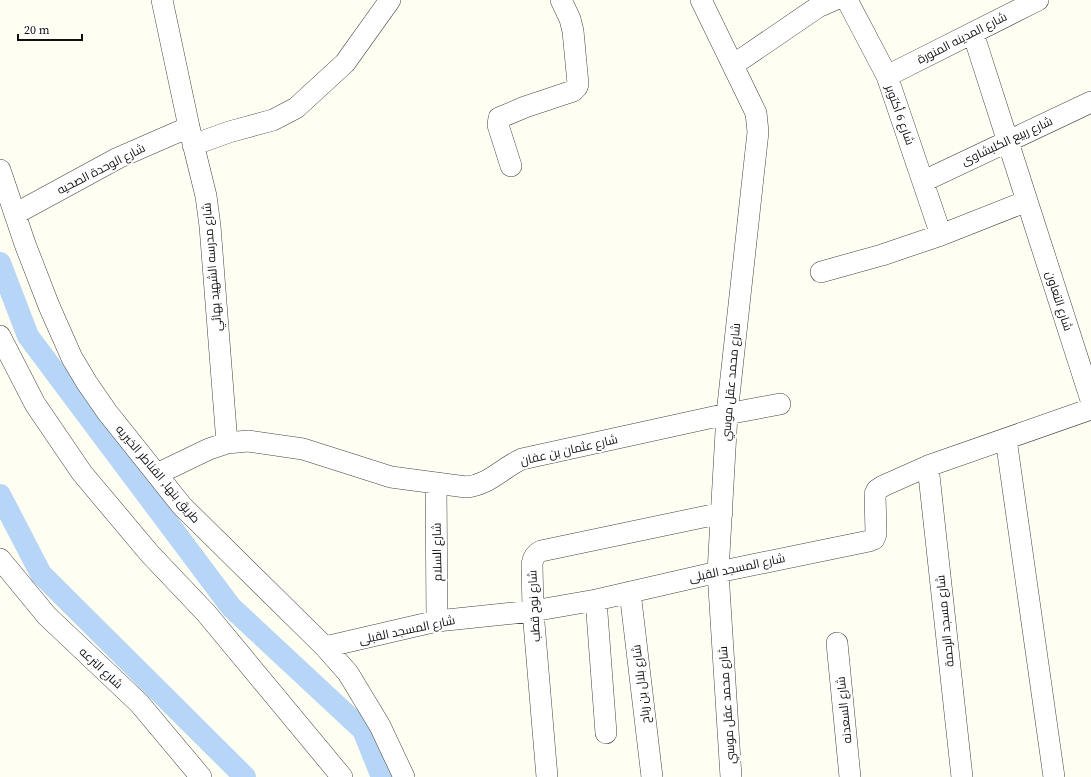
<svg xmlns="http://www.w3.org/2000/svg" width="1091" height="777" font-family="'Source Serif 4',Cairo,serif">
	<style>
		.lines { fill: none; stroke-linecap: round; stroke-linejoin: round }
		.canal { stroke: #b7d6f7; stroke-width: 22 }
		.minor-casing { stroke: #434343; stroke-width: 22 }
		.minor { stroke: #fff; stroke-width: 21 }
		.labels { text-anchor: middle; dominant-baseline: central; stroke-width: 4; stroke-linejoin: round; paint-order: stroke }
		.street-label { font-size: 12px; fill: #101010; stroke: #fff }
	</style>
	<rect width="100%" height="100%" fill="#fffef3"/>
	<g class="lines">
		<!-- canal -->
		<path class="canal" d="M 0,263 L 28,336 L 231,607 L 363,730 L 382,777
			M 0,495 L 41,574 L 245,777"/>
		<!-- minor casing -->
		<g class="minor-casing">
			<path id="minor" d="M 162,0 L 189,127 L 206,196 L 210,226 L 227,443
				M 701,0 L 756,113 L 758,132 L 727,414 L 718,572 L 731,777
				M 847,0 L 887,76 L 941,235
				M 973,33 L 1091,400
				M 733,65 L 818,7 L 834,0
				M 887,76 L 1038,0
				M 193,145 L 229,132 L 273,120 L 296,108 L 345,63 L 390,0
				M 511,166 L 498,125 L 499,118 L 525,107 L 573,91 L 577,87 L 578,84 L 573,31 L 570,19 L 561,0
				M 0,170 L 25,244 L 49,306 L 72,358 L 87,383 L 107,412 L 182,506 L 325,647 L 348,673 L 380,726 L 404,777
				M 924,181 L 1091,102
				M 15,214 L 118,158 L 189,127
				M 821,272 L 882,255 L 941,235 L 1027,201
				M 0,336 L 35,404 L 82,473 L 150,554 L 206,613 L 342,777
				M 1006,439 L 1054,777
				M 928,466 L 962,777
				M 157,474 L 209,449 L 227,443 L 248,441 L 303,449 L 391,477 L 466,487 C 489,485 502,468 522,459 L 727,414 L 780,404
				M 436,483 L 437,621
				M 0,559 L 47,616 L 139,703 L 201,777
				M 630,592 L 652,777
				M 596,600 L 606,733
				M 837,643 L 850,777
				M 325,647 L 437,621 L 533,611 L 596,600 L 718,572 L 869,541 L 874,539 L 876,534 L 875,494 L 877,490 L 883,486 L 928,466 L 1091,409
				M 547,777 L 533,611 L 532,564 C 533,558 535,554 541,551 L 722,513"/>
		</g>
		<!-- minor -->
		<use href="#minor" class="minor"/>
	</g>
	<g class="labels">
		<!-- street labels -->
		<g class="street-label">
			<text transform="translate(962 38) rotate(-27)">شارع المدينه المنورة</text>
			<text transform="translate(900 115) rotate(70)">شارع 6 أكتوبر</text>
			<text transform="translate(1007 141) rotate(-25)">شارع ربيع الكلبشاوى</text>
			<text transform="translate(101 169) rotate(-27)">شارع الوحدة الصحيه</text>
			<text transform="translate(212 267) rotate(-95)">شارع مدرسه الشهيد بهائي</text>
			<text transform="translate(1059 301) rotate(72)">شارع التعاون</text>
			<text transform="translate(731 382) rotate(-85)">شارع محمد عقل موسي</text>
			<text transform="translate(569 450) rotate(-13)">شارع عثمان بن عفان</text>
			<text transform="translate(158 474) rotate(50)">طريق بنها, القناطر الخيريه</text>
			<text transform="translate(437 552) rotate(-91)">شارع السلام</text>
			<text transform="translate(737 568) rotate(-12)">شارع المسجد القبلى</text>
			<text transform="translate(534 606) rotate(-93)">شارع نوح قطب</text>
			<text transform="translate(945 621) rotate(-96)">شارع مسجد الرحمة</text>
			<text transform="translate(407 630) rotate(-12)">شارع المسجد القبلى</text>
			<text transform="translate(101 668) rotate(43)">شارع الترعه</text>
			<text transform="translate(641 684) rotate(-97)">شارع بلال بن رباح</text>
			<text transform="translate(727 705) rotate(-94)">شارع محمد عقل موسي</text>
			<text transform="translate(844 710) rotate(-96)">شارع السعدنه</text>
		</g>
	</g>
	<!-- scale -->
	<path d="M18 34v6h64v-6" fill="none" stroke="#101010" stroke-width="2"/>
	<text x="24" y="34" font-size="12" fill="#101010" stroke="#ffffff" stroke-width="3" paint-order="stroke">20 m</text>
</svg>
